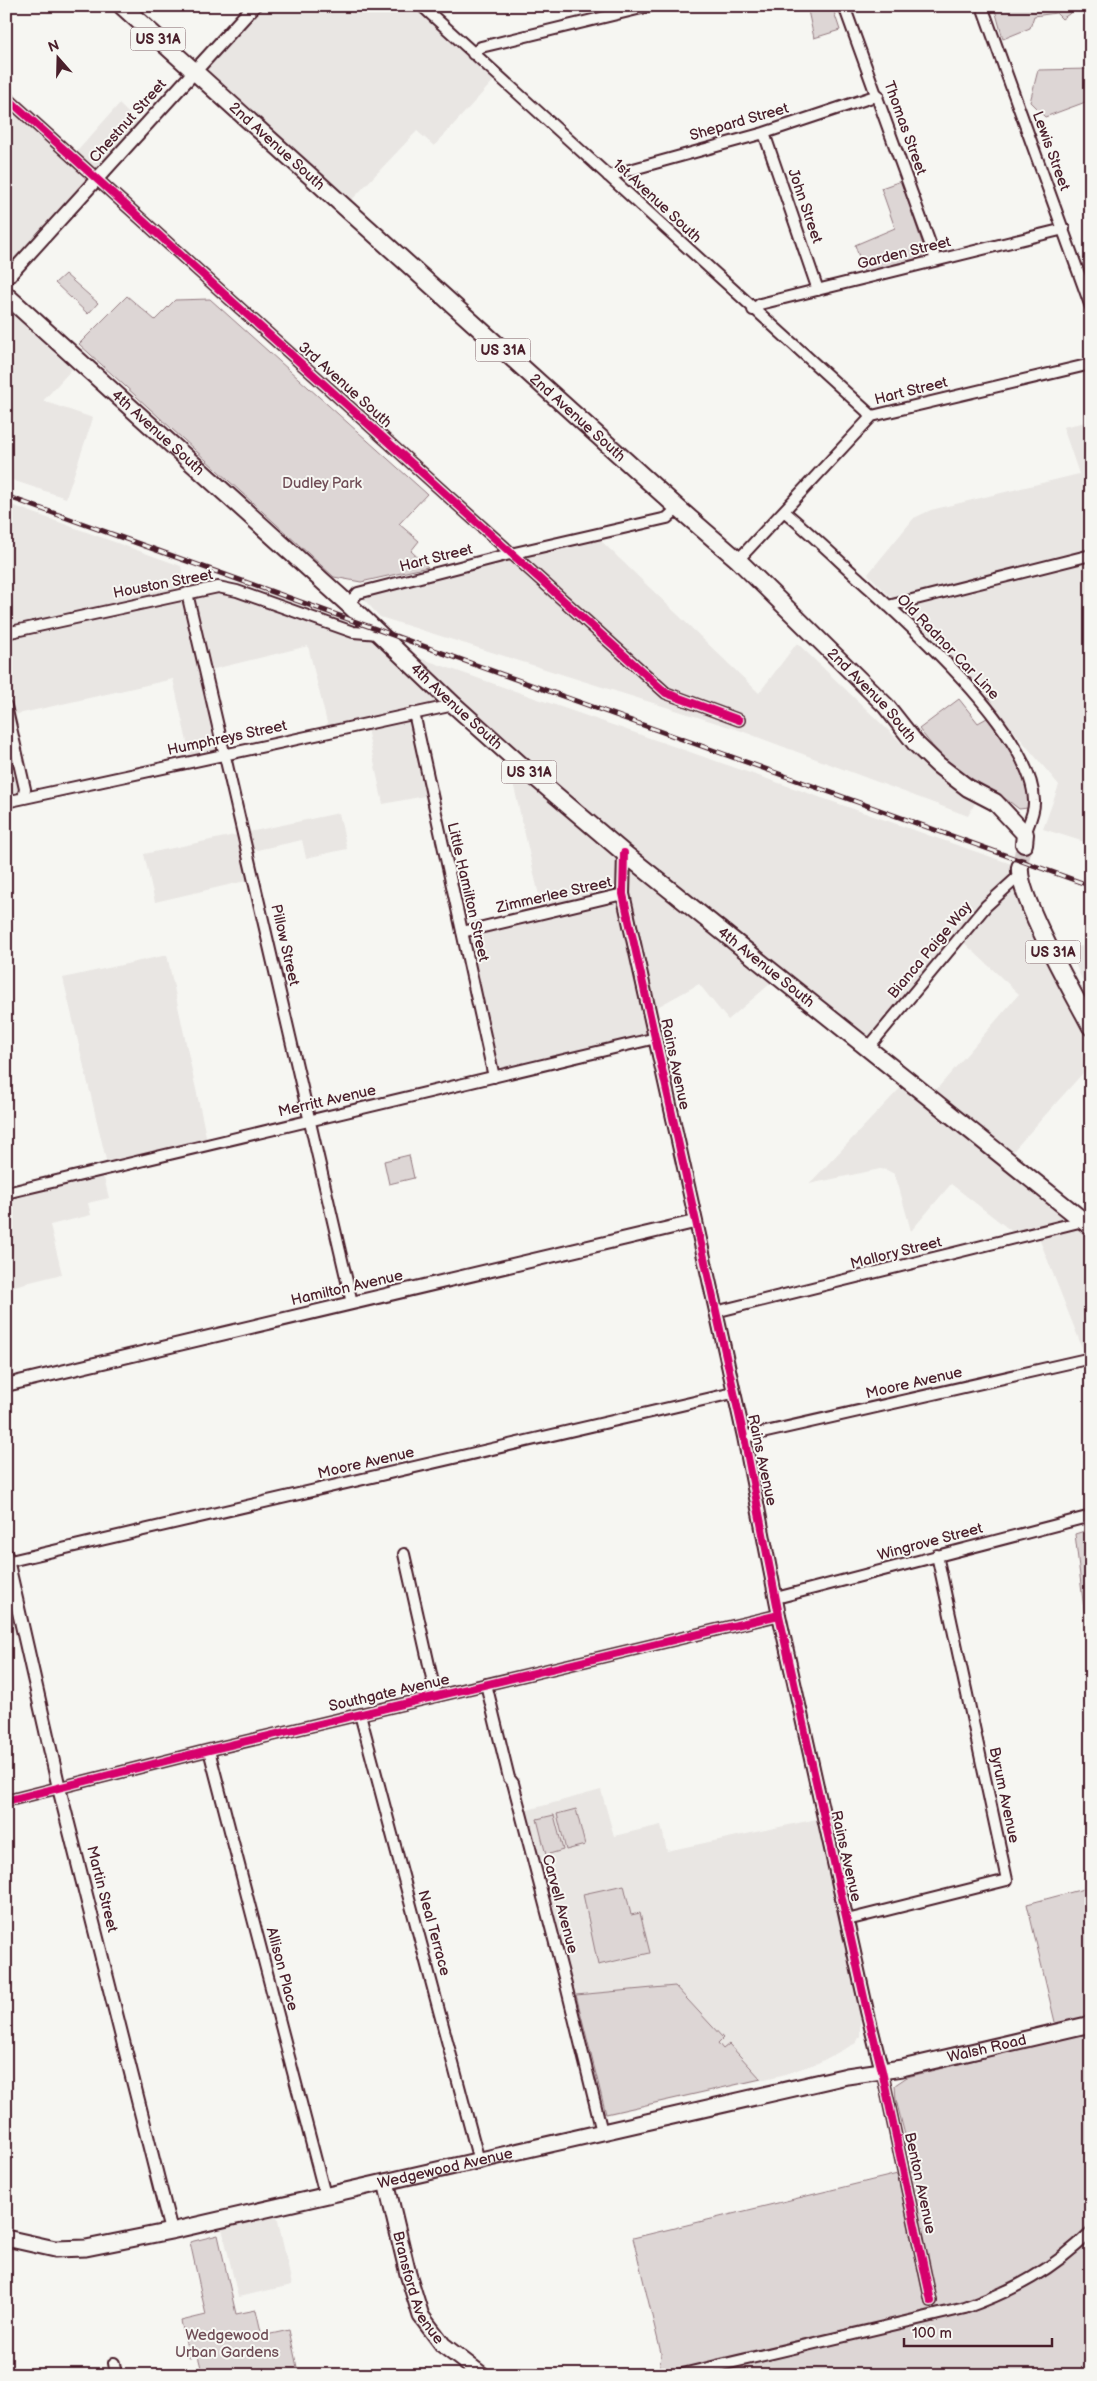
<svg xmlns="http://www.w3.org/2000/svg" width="1097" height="2381" font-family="'Balsamiq Sans',sans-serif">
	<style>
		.built { fill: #e9e6e3 }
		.green { fill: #ddd6d5; stroke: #947a80 }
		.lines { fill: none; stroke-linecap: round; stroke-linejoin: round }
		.primary-tunnel { stroke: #d4cbca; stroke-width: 16; stroke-dasharray: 16 8; stroke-linecap: butt }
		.minor-casing { stroke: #4a1f2b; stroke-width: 14 }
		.tertiary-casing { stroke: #4a1f2b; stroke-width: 16 }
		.secondary-casing { stroke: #4a1f2b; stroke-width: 19 }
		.primary-casing { stroke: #4a1f2b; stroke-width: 20 }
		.minor { stroke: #f6f6f2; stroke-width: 10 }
		.tertiary { stroke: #f6f6f2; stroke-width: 12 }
		.secondary { stroke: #f6f6f2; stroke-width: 15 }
		.primary { stroke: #f6f6f2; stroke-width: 16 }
		.rail-casing { stroke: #4a1f2b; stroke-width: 5 }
		.rail { stroke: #f6f6f2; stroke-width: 3; stroke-dasharray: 9; stroke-linecap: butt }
		.cycleway-casing { stroke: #f6f6f2; stroke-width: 11 }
		.cycleway { stroke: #d6006c; stroke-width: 8 }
		.labels { text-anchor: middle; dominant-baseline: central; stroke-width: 4; stroke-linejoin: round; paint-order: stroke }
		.shield { fill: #f6f6f2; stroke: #7e6067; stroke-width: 1 }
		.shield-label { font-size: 14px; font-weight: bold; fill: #4a1f2b }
		.street-label { font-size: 15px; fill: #4a1f2b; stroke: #f6f6f2 }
		.park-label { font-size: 15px; fill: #6f4d56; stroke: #f6f6f2 }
	</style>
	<rect width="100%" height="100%" fill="#f6f6f2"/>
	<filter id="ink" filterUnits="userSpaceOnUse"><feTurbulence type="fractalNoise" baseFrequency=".02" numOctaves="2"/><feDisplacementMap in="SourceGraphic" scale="10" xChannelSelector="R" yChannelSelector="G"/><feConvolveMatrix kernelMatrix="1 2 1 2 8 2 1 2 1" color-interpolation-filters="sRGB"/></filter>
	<g filter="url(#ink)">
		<!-- built -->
		<path class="built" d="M 254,6 L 422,6 L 497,77 L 434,146 L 417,131 L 345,207 L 195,72 Z
			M 6,97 L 73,156 L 119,104 L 144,128 L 6,279 Z
			M 6,309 L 72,369 L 43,401 L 93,418 L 66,498 L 6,478 Z
			M 1091,421 L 1091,844 L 1043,829 L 1059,785 L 966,674 L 868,574 L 914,518 L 931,510 L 1079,474 L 1063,427 Z
			M 6,503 L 181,566 L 188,593 L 218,587 L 361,632 L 397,650 L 1020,867 L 1091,1027 L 1091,1064 L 1006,1159 L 1091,1227 L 1091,1370 L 1037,1233 L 1019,1237 L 951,1184 L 911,1231 L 898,1184 L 894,1174 L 887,1170 L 880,1169 L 809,1184 L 908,1080 L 930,1097 L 1019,994 L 959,938 L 868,1048 L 778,977 L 728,1020 L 699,984 L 650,1011 L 656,1038 L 494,1077 L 462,932 L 543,913 L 512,778 L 531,774 L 454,705 L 414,713 L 430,795 L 383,804 L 366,724 L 329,731 L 308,646 L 206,671 L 224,753 L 191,760 L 173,679 L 9,716 L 23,798 L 6,802 Z
			M 594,534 L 759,693 L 797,643 L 934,774 L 975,803 L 968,816 L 739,730 L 380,617 L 358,593 Z
			M 339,813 L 347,849 L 306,858 L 302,840 L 248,852 L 254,879 L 155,902 L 144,854 Z
			M 1091,943 L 1091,1000 L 1069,950 Z
			M 167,955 L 208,1145 L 108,1168 L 63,978 Z
			M 102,1170 L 109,1198 L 88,1203 L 91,1215 L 50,1225 L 62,1274 L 6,1288 L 6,1193 Z
			M 601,1790 L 614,1836 L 661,1825 L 667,1851 L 817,1819 L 860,2013 L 860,2036 L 856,2043 L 818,2063 L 782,2075 L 598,2117 L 520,1812 Z
			M 275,2207 L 292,2285 L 238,2297 L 220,2219 Z"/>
		<!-- green -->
		<path class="green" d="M 807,6 L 832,6 L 840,30 L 814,38 Z
			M 994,6 L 1080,6 L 1062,19 L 1056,13 L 1034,16 L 1030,28 L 1003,39 Z
			M 1091,69 L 1091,100 L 1045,117 L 1030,102 L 1038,70 Z
			M 901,181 L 925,251 L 922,257 L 864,272 L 855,245 L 895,228 L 881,188 Z
			M 65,274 L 98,303 L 88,314 L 55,283 Z
			M 127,296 L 155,320 L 175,300 L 210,299 L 427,494 L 399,524 L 419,541 L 411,551 L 428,567 L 361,582 L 334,577 L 79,344 Z
			M 959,699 L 978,723 L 987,718 C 1003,741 1033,778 1028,808 L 1019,809 C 1000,793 977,783 957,769 C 942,759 931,744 919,729 Z
			M 409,1155 L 414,1178 L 389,1184 L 384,1161 Z
			M 1091,1529 L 1091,1669 L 1075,1534 Z
			M 576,1809 L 585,1845 L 566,1850 L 557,1814 Z
			M 554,1815 L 563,1850 L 546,1855 L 537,1819 Z
			M 624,1885 L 631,1915 L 640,1913 L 650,1953 L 598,1965 L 583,1894 Z
			M 1091,1887 L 1091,2375 L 659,2375 L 661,2353 L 633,2238 L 914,2170 L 896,2100 L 895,2085 L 907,2077 L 1059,2039 L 1027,1904 Z
			M 675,1986 L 723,2038 L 718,2043 L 723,2049 L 729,2044 L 761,2079 L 606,2114 L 576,1995 Z
			M 218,2235 L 236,2314 L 256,2310 L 262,2336 L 289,2330 L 298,2372 L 287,2375 L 203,2375 L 198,2356 L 189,2357 L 181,2321 L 206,2315 L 190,2242 Z"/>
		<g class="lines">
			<!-- primary-tunnel -->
			<path class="primary-tunnel" d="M 1020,867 L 1024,844"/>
			<!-- minor casing -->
			<g class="minor-casing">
				<path id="minor" d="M 422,6 L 872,416
					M 844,6 L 936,260
					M 982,6 L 1091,307
					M 473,54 L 481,47 L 650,6
					M 6,97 L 666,693 L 739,720
					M 764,133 L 818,290
					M 608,176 L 764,133 L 878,95
					M 753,310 L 760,304 L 1064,229
					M 785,512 C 810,533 834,556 858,578 C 908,624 1032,732 1034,801 C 1035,812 1028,825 1025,834
					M 738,560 L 872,416 L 1091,364
					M 187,593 L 352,1303
					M 348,604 L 358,593 L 510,554 L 667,518 L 678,508
					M 888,606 L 1091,555
					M 6,633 L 218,587 L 237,591 L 353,632 L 380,634
					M 6,706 L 25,789 L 23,798
					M 414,713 L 494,1077
					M 6,802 L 454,705
					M 462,932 L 623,894
					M 868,1048 L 986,906 L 1020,875
					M 6,1193 L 656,1038
					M 715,1312 L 1083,1221
					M 744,1437 L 1091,1358
					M 404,1554 L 436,1696
					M 6,1562 L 733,1393
					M 776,1598 L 1091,1516
					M 486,1684 L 509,1778 L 513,1783 L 566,1985 L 602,2132
					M 360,1714 L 479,2161
					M 209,1750 L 325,2195
					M 6,1801 L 209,1750 L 779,1615
					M 847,1920 L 1007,1880 L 937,1555
					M 882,2071 L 931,2301
					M 114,2363 L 116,2375
					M 678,2375 L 965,2308 C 1015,2290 1052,2270 1091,2232"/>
			</g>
			<!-- tertiary casing -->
			<g class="tertiary-casing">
				<path id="tertiary" d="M 6,279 L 254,6
					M 624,853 L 623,894 L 744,1437 L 779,1615 L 867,2011 L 882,2071
					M 6,1385 L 694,1222
					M 6,1555 L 59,1788 L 171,2231"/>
			</g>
			<!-- secondary casing -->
			<g class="secondary-casing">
				<g id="secondary">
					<path id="s1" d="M 386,2182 L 408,2274 L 421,2316 L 443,2345 L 482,2375"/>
					<path id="s2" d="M 6,2238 L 55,2249 L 86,2248 L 171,2231 L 847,2076 L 902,2068 L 1091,2024"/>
				</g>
			</g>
			<!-- primary casing -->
			<g class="primary-casing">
				<g id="primary">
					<path id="s3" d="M 122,6 L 678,508 L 738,560 L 886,706 L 916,744 L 938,765 L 968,788 L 995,802 L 1025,834 L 1024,844"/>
					<path id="s4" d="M 6,295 L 348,604 L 454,705 L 531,774 L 624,853 L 1091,1227"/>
					<path d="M 1020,867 C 1017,896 1075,996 1091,1027"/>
				</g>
			</g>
			<!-- minor -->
			<use href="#minor" class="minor"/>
			<!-- tertiary -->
			<use href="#tertiary" class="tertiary"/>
			<!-- secondary -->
			<use href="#secondary" class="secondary"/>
			<!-- primary -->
			<use href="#primary" class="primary"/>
			<!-- rail casing -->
			<g class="rail-casing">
				<path id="rail" d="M 6,496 L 1091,886"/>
			</g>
			<!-- rail -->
			<use href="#rail" class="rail"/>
			<!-- cycleway casing -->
			<g class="cycleway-casing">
				<path id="cycleway" d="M 6,97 L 666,693 L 739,720
					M 624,853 L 623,894 L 744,1437 L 779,1615 L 867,2011 L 882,2071 L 931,2301
					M 6,1801 L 209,1750 L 779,1615"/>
			</g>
			<!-- cycleway -->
			<use href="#cycleway" class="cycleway"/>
		</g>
	</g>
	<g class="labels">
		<!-- shield labels -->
		<g class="shield">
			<rect x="130.5" y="27.5" width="55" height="23" rx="4"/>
			<rect x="475.5" y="338.5" width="55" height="23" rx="4"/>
			<rect x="501.5" y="760.5" width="55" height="23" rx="4"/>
			<rect x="1025.5" y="940.5" width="55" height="23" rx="4"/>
		</g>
		<g class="shield-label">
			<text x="158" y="39">US 31A</text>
			<text x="503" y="350">US 31A</text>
			<text x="529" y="772">US 31A</text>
			<text x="1053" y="952">US 31A</text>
		</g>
		<!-- street labels -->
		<g class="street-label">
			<text transform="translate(128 121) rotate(-48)">Chestnut Street</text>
			<text transform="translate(739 122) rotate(-16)">Shepard Street</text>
			<text transform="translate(905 128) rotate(70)">Thomas Street</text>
			<text stroke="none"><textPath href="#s3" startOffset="209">2nd Avenue South</textPath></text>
			<text transform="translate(1051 151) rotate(70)">Lewis Street</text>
			<text transform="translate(657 201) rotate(43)">1st Avenue South</text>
			<text transform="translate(805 206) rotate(71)">John Street</text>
			<text transform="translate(904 253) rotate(-14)">Garden Street</text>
			<text transform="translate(345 385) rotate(42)">3rd Avenue South</text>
			<text transform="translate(911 391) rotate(-14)">Hart Street</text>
			<text stroke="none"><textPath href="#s3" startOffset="614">2nd Avenue South</textPath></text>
			<text stroke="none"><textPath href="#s4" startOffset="205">4th Avenue South</textPath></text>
			<text transform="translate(436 558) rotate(-14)">Hart Street</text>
			<text transform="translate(163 584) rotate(-11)">Houston Street</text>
			<text transform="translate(948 647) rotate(46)">Old Radnor Car Line</text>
			<text stroke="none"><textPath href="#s3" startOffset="1019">2nd Avenue South</textPath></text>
			<text stroke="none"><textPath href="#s4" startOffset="610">4th Avenue South</textPath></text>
			<text transform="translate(227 738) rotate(-12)">Humphreys Street</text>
			<text transform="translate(468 892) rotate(77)">Little Hamilton Street</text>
			<text transform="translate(554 895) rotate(-13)">Zimmerlee Street</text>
			<text transform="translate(285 945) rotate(77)">Pillow Street</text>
			<text transform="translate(930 950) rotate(-50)">Bianca Paige Way</text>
			<text stroke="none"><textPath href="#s4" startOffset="1015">4th Avenue South</textPath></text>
			<text transform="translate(675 1064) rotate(78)">Rains Avenue</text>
			<text transform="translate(327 1101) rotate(-13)">Merritt Avenue</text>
			<text transform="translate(896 1253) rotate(-14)">Mallory Street</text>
			<text transform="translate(347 1288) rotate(-13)">Hamilton Avenue</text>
			<text transform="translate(914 1383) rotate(-13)">Moore Avenue</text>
			<text transform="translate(762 1460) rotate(78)">Rains Avenue</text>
			<text transform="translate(366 1463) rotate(-13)">Moore Avenue</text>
			<text transform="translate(930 1542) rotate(-15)">Wingrove Street</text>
			<text transform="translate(389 1693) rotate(-13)">Southgate Avenue</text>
			<text transform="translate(1004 1795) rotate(78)">Byrum Avenue</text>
			<text transform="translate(846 1856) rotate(77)">Rains Avenue</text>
			<text transform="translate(102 1889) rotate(76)">Martin Street</text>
			<text transform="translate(560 1904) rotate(75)">Carvell Avenue</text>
			<text transform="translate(434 1933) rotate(75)">Neal Terrace</text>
			<text transform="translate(282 1969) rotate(75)">Allison Place</text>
			<text stroke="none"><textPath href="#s2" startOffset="1004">Walsh Road</textPath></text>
			<text stroke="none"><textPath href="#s2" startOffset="449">Wedgewood Avenue</textPath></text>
			<text transform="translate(920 2183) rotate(78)">Benton Avenue</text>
			<text stroke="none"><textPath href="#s1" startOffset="111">Bransford Avenue</textPath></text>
		</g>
		<!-- park labels -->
		<g class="park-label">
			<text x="322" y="483">Dudley Park</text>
			<text x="227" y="2335">Wedgewood<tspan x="227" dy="17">Urban Gardens</tspan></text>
		</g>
	</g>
	<!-- margin -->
	<rect width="1097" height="2381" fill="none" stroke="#f6f6f2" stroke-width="25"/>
	<rect x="12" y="12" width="1072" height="2356" fill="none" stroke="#4a1f2b" stroke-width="2" filter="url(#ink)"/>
	<!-- north arrow -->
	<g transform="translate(58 58) rotate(340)" stroke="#f6f6f2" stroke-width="4" paint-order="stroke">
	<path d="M0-4L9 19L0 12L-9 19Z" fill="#4a1f2b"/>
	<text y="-8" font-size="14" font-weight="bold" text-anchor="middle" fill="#4a1f2b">N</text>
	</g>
	<!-- scale -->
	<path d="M904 2338v8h148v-8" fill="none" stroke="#4a1f2b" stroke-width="2.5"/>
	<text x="912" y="2338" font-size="15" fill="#4a1f2b" stroke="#f6f6f2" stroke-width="4" paint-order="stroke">100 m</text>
</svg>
